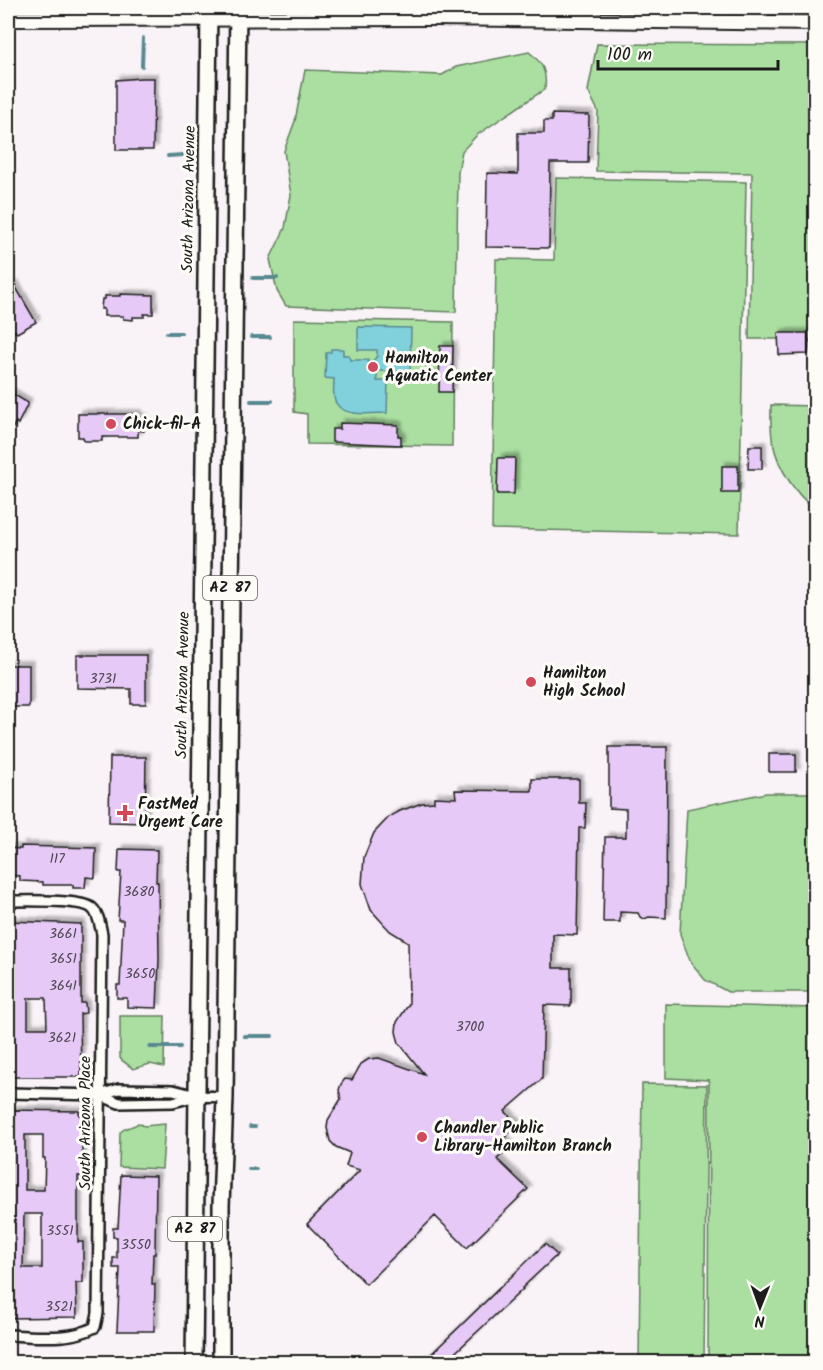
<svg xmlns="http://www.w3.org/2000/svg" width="823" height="1370" font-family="Kalam,sans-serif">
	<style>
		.green { fill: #aadfa1; stroke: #637e5e; stroke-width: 1.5 }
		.water { fill: #81d1dd; stroke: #598990; stroke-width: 1.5 }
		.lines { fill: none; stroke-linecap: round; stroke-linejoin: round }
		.stream { stroke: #598990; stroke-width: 4 }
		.building { fill: #e7c9f7; stroke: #1c1c1c; stroke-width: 1.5; fill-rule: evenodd; filter: url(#shadow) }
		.minor-casing { stroke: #1c1c1c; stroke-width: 14 }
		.secondary-casing { stroke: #1c1c1c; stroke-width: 18 }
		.primary-casing { stroke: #1c1c1c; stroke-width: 20 }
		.minor { stroke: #fdfcf7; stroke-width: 9 }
		.secondary { stroke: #fdfcf7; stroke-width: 14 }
		.primary { stroke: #fdfcf7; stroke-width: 15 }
		.poi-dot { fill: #d1495b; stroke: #fdfcf7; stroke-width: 2 }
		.labels { text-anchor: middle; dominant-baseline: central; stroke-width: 6; stroke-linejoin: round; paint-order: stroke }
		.number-label { font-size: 14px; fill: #4f4753 }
		.shield { fill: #fdfcf7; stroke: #605f5e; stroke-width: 1.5 }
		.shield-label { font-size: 15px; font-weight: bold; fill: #1c1c1c }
		.street-label { font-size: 16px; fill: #1c1c1c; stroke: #fdfcf7 }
		.poi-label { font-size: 16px; font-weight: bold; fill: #1c1c1c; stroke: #fdfcf7; text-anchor: start }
	</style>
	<defs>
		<filter id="shadow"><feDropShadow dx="4" dy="-4" stdDeviation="1.5" flood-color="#0004"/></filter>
	</defs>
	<rect width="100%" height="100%" fill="#f9f2f7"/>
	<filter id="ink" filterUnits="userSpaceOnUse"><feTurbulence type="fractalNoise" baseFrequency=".0167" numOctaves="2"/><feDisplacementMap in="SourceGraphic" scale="12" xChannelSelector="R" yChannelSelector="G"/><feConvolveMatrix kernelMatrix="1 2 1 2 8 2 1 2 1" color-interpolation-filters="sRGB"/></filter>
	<g filter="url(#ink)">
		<!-- green -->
		<path class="green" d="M 597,44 L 815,45 L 815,342 L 810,342 L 809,339 L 749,339 L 752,173 L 596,171 L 598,111 L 588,91 Z
			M 529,52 C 543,63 547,72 545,89 L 477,135 L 462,151 L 458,172 L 456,312 L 286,306 L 277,291 L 270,259 L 285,228 L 291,195 L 284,151 L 295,121 L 305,70 L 442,75 L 456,67 Z
			M 556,178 L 746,182 L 739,534 L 492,529 L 496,259 L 554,260 Z
			M 294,319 L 453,322 L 452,446 L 307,444 L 307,414 L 294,412 Z
			M 771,405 L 815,406 L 815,509 C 795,494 778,468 773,443 C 770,431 771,417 771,405 Z
			M 766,793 L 815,793 L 815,992 L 728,992 L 705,980 L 690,961 L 680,934 L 687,809 Z
			M 666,1004 L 815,1008 L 815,1362 L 708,1362 L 709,1080 L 666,1078 Z
			M 120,1016 L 165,1016 L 164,1067 L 150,1064 L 133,1069 C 129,1064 123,1063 120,1058 Z
			M 642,1084 L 707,1085 L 704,1362 L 639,1362 Z
			M 138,1123 L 144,1126 L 165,1124 L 162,1169 L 119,1167 L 120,1133 C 124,1126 133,1128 138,1123 Z"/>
		<!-- water -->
		<path class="water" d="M 358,327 L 411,328 L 410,371 L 377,371 L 377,381 L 388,381 L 387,413 C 373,413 344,418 336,403 C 332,397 334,386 334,379 L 325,378 L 326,353 L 331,352 L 331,349 L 343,349 L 343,355 L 349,355 L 350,360 L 368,360 L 369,366 L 377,356 L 377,350 L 358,350 Z"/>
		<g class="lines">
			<!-- stream -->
			<path class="stream" d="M 142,66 L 143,38
				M 168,156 L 183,155
				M 253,278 L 277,278
				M 167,333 L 181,333
				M 251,337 L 270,337
				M 251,401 L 272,401
				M 244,1036 L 272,1036
				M 150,1047 L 180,1047
				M 250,1127 L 255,1127
				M 249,1169 L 256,1169"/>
		</g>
		<!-- building -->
		<path class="building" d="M 141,78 L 154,78 L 153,150 L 116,150 L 116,80 Z
			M 552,114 L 589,115 L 588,163 L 550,163 L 549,248 L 486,247 L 487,173 L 518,174 L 518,133 L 544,133 L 544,121 L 552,121 Z
			M 14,284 L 36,322 L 17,333 L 15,331 L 8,335 L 8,288 Z
			M 120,294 L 153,295 L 153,314 L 144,314 L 144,317 L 133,317 L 133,320 L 123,319 L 123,316 L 104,316 L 104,309 L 101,309 L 102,299 L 105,299 L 105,296 L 120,296 Z
			M 778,333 L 808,333 L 808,354 L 779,355 Z
			M 440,346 L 453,346 L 452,392 L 439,392 Z
			M 8,391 L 28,403 L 18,424 L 16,422 L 8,436 Z
			M 78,414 L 138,414 L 138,418 L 144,418 L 144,431 L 138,430 L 138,437 L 102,437 L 102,441 L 84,441 L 83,437 L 78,437 Z
			M 340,423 L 398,425 L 398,436 L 401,436 L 401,445 L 332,442 L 332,429 L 340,429 Z
			M 749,446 L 762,446 L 762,469 L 748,469 Z
			M 498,458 L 515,458 L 514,494 L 497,494 Z
			M 722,466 L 738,466 L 738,493 L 722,493 Z
			M 77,655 L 146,655 L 146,704 L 131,704 L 131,689 L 77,688 Z
			M 8,665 L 29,665 L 29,707 L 8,707 Z
			M 609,747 L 667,747 L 666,918 L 649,917 L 644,919 L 640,917 L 638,913 L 620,912 L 620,922 L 603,922 L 605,837 L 626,837 L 626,809 L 609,808 Z
			M 769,754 L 796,754 L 796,772 L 769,772 Z
			M 110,757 L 146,757 L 145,823 L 109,822 Z
			M 532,779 L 579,779 L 579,803 L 586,803 L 585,828 L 579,828 L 577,935 L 553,934 L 553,968 L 571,968 L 571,1006 L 544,1005 L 542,1079 L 505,1111 L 517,1124 L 504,1139 L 511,1147 L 497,1159 L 528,1189 L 467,1248 L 435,1216 L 366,1284 L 307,1224 L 360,1170 L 346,1166 L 350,1153 L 336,1147 L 330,1141 L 327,1128 L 328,1120 L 341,1099 L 339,1090 L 341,1084 L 345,1079 L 352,1080 L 361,1064 L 369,1059 L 379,1058 L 424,1074 L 399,1043 L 396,1032 L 397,1022 L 409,1004 L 408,942 L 390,931 L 371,910 L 362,884 L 364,857 L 374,833 L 389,817 L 400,811 L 422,803 L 434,802 L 434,797 L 456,798 L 455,790 L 532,791 Z
			M 21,846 L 96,848 L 95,878 L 86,877 L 85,888 L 73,888 L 73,885 L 43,885 L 43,882 L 20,881 L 20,876 L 8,875 L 8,848 L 21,849 Z
			M 119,849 L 157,850 L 156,882 L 158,882 L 159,959 L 157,1008 L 127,1007 L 127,998 L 117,998 L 117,985 L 120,985 L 123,920 L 118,920 L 121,872 L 118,872 Z
			M 10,921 L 81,924 L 81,1003 L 85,1003 L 86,1013 L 80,1014 L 81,1077 L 8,1077 L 8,925 L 10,925 ZM 28,998 L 46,998 L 47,1028 L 28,1028 Z
			M 8,1110 L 79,1111 L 79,1115 L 84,1115 L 83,1125 L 82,1125 L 82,1165 L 84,1165 L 84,1176 L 78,1176 L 78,1242 L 83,1242 L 83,1283 L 76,1283 L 77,1317 L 8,1318 ZM 25,1135 L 43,1135 L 43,1158 L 45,1158 L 44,1190 L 25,1190 ZM 24,1214 L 42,1214 L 42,1268 L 23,1268 Z
			M 121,1175 L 156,1176 L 155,1254 L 153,1254 L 152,1284 L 155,1284 L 154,1331 L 117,1331 L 120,1268 L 113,1268 L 113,1258 L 117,1258 L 117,1237 L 113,1237 L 113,1228 L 118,1228 Z
			M 545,1244 L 557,1255 L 522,1288 L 523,1289 L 445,1362 L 423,1362 Z"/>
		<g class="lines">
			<!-- minor casing -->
			<g class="minor-casing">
				<path id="minor" d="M 8,901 C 24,901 81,899 92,908 C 99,914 100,926 102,934 L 98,1313 L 95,1327 C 70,1341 36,1336 8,1335
					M 8,1093 L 100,1095 L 119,1103 L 173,1102 L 197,1096
					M 100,1095 L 119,1089 L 173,1090 L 197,1096 L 225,1097"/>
			</g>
			<!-- secondary casing -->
			<g class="secondary-casing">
				<path id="secondary" d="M 8,19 L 432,18 L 816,23"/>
			</g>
			<!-- primary casing -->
			<g class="primary-casing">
				<path id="primary" d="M 194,1362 L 209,8
					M 221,1362 L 221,1206 L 225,1097 L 238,8"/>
			</g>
			<!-- minor -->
			<use href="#minor" class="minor"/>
			<!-- secondary -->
			<use href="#secondary" class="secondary"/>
			<!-- primary -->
			<use href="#primary" class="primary"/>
		</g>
	</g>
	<!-- markers -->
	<g class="poi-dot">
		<circle cx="373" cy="367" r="6"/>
		<circle cx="111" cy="424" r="6"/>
		<circle cx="531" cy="682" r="6"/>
		<path d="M122 804h6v6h6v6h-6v6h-6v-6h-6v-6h6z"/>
		<circle cx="422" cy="1137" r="6"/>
	</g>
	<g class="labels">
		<!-- number labels -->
		<g class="number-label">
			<text x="103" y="679">3731</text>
			<text x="57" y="859">117</text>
			<text x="139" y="892">3680</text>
			<text x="63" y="934">3661</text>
			<text x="63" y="959">3651</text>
			<text x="140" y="974">3650</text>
			<text x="63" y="986">3641</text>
			<text x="470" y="1027">3700</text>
			<text x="62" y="1038">3621</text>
			<text x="60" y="1231">3551</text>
			<text x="136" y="1245">3550</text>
			<text x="59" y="1307">3521</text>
		</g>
		<!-- shield labels -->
		<g class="shield">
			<rect x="203" y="576" width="54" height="24" rx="4.5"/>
			<rect x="168" y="1217" width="54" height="24" rx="4.5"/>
		</g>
		<g class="shield-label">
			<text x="230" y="588">AZ 87</text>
			<text x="195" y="1229">AZ 87</text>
		</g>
		<!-- street labels -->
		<g class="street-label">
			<text transform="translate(189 199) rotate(-89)">South Arizona Avenue</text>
			<text transform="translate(183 685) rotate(-89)">South Arizona Avenue</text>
			<text transform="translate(85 1123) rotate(-90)">South Arizona Place</text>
		</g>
		<!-- poi labels -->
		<g class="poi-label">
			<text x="385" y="358">Hamilton<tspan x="385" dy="18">Aquatic Center</tspan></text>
			<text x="123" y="424">Chick-fil-A</text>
			<text x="543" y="673">Hamilton<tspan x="543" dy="18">High School</tspan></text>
			<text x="138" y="804">FastMed<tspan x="138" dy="18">Urgent Care</tspan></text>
			<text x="434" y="1128">Chandler Public<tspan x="434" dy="18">Library-Hamilton Branch</tspan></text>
		</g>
	</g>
	<!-- margin -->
	<rect width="823" height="1370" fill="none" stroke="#fdfcf7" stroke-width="30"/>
	<rect x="15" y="15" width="793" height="1340" fill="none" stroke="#1c1c1c" stroke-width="2" filter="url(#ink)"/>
	<!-- north arrow -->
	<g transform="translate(760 1307) rotate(181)" stroke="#fdfcf7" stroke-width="4.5" paint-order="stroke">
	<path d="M0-4.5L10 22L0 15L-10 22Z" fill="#1c1c1c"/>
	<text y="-9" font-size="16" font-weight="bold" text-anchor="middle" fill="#1c1c1c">N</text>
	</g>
	<!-- scale -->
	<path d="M598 60v9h180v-9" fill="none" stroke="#1c1c1c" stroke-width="3"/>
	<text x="607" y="60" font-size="18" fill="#1c1c1c" stroke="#fdfcf7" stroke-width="4.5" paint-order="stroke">100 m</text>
</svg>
